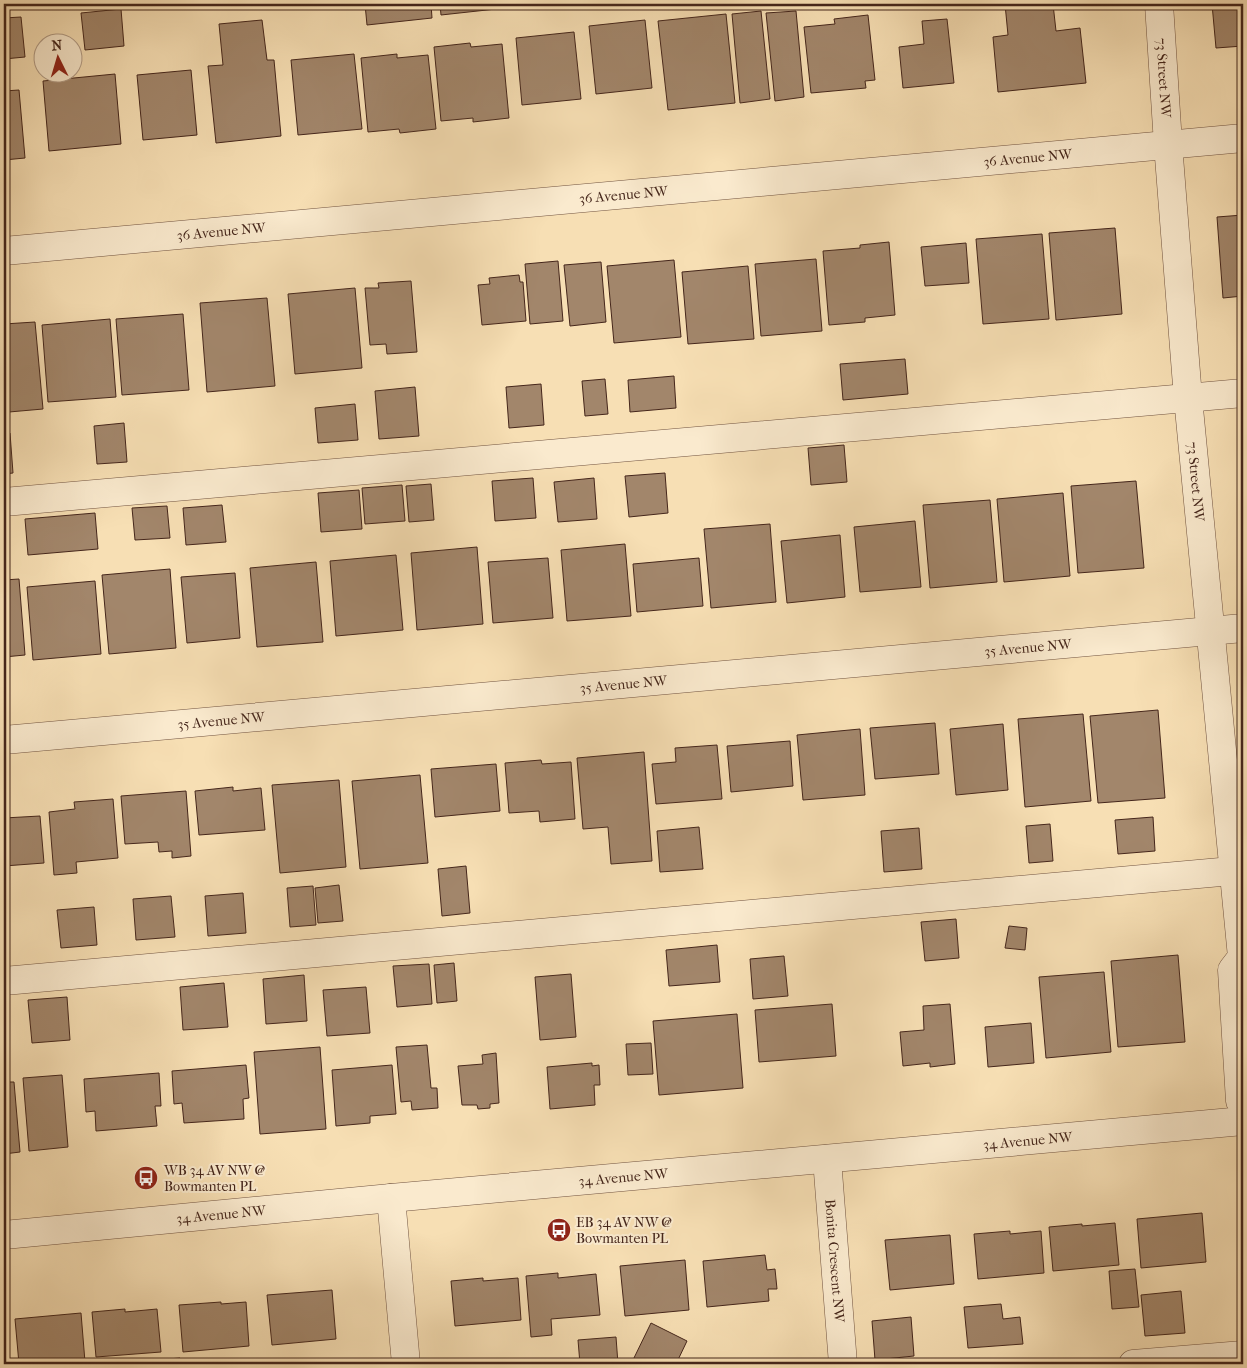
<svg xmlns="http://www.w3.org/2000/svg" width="1247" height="1368" font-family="'IM FELL French Canon',serif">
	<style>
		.building { fill: #a2866b; stroke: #45261b }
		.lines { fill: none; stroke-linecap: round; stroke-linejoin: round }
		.minor-casing { stroke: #725441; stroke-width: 29 }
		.minor { stroke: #faeace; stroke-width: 28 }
		.labels { text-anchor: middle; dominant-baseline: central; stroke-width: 4; stroke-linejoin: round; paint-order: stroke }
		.street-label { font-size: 14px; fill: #45261b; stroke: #faeace }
		.poi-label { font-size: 14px; fill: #45261b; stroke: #faeace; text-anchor: start }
	</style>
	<rect width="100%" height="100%" fill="#f7dfb4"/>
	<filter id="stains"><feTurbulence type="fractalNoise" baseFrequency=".004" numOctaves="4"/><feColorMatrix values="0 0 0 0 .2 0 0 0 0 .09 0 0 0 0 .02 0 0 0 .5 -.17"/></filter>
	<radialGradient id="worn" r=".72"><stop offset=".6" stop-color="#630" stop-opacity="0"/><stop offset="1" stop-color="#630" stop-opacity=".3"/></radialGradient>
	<!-- building -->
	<path class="building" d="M 365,4 L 431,4 L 432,18 L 367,25 Z
		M 440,4 L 504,4 L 505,8 L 441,15 Z
		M 623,4 L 654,4 L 624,8 Z
		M 1005,4 L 1053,4 L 1056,31 L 1080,28 L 1086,83 L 998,92 L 993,37 L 1008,35 Z
		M 1212,4 L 1243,4 L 1243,46 L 1216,48 Z
		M 121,9 L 124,46 L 85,50 L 81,13 Z
		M 761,11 L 770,99 L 740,103 L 732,14 Z
		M 796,11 L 804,97 L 775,101 L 766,13 Z
		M 726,14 L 735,103 L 668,110 L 658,21 Z
		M 868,15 L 875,80 L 865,81 L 866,88 L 811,93 L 804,27 L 835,24 L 834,19 Z
		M 21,17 L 25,57 L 4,59 L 4,18 Z
		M 947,19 L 954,83 L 903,88 L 899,47 L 924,44 L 922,21 Z
		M 262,20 L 267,60 L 274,60 L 281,136 L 216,143 L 208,66 L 223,65 L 219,24 Z
		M 645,20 L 652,88 L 596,94 L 589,26 Z
		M 574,32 L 581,99 L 522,105 L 516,38 Z
		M 470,43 L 471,47 L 502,44 L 509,118 L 473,122 L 473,118 L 441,121 L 434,47 Z
		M 354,54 L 362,129 L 298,135 L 291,60 Z
		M 397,54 L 397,58 L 428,55 L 436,129 L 400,133 L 399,129 L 368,132 L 361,58 Z
		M 191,70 L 197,135 L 143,140 L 137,75 Z
		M 115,74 L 121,144 L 49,151 L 43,81 Z
		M 19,90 L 25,158 L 4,160 L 4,91 Z
		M 1243,215 L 1243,296 L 1223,298 L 1217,217 Z
		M 1115,228 L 1122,314 L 1056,320 L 1049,233 Z
		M 1042,234 L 1049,319 L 983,324 L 976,239 Z
		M 889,242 L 895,315 L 865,318 L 865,322 L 829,325 L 823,251 L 860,248 L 860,245 Z
		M 966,243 L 969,283 L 925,286 L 921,247 Z
		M 816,259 L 822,331 L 761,336 L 755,264 Z
		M 674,260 L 681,337 L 614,343 L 607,266 Z
		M 558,261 L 563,321 L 530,324 L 525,264 Z
		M 601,262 L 606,322 L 570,326 L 564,265 Z
		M 748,266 L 754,339 L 688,344 L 682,272 Z
		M 519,275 L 520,282 L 523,282 L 526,321 L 482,325 L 478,285 L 490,284 L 489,278 Z
		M 411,281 L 417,352 L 387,354 L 386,344 L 370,345 L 365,288 L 379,288 L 378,283 Z
		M 355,288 L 362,368 L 295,374 L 288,294 Z
		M 267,298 L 275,386 L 207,392 L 200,303 Z
		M 183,314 L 189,390 L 122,395 L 116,319 Z
		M 110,319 L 116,397 L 48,402 L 42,325 Z
		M 35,322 L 43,409 L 9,412 L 4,344 L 4,324 Z
		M 905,359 L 908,394 L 843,400 L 840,364 Z
		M 674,376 L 676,408 L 630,412 L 628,380 Z
		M 605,379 L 608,414 L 585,416 L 582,381 Z
		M 541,384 L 544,425 L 509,428 L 506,387 Z
		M 415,387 L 419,436 L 379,439 L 375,391 Z
		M 355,404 L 358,440 L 318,443 L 315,408 Z
		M 124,423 L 127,462 L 97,464 L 94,426 Z
		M 4,433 L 10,433 L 13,473 L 4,474 Z
		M 844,445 L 847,482 L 811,485 L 808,448 Z
		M 665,473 L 668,513 L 629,517 L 625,476 Z
		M 533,478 L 536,518 L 495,521 L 492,481 Z
		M 594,478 L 597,519 L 558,522 L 554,482 Z
		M 1136,481 L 1144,568 L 1078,573 L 1071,486 Z
		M 431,484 L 434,520 L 409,522 L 406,486 Z
		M 402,485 L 405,521 L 365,524 L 362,488 Z
		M 359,490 L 362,529 L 321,532 L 318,493 Z
		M 1063,493 L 1070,576 L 1004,582 L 997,499 Z
		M 990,500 L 997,582 L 930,588 L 923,505 Z
		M 222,505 L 226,542 L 186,545 L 183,508 Z
		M 167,506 L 170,538 L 135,540 L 132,508 Z
		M 95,513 L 98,549 L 28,555 L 25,519 Z
		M 4,520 L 6,520 L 9,558 L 4,558 Z
		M 915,521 L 921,587 L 860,592 L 854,527 Z
		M 770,524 L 776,602 L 711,608 L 704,529 Z
		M 840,535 L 845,597 L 787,603 L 781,541 Z
		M 625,544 L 631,616 L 567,621 L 561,550 Z
		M 477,547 L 483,624 L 417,630 L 411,553 Z
		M 396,555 L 403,630 L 336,636 L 330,561 Z
		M 548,558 L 553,618 L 493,623 L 488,562 Z
		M 699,558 L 703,606 L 637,612 L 633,564 Z
		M 316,562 L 323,642 L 257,647 L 250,568 Z
		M 170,569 L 176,648 L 109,654 L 102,575 Z
		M 235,573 L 240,638 L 187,643 L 181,577 Z
		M 19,579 L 25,655 L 4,657 L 4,580 Z
		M 95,581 L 101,654 L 33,660 L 27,587 Z
		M 1158,710 L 1165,798 L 1098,803 L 1090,716 Z
		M 1083,714 L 1091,801 L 1025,807 L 1018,719 Z
		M 935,723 L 939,774 L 875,779 L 870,728 Z
		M 1003,724 L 1008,790 L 956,795 L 950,729 Z
		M 860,729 L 865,795 L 803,800 L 797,735 Z
		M 790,741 L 793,786 L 731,792 L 727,746 Z
		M 717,745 L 722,799 L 656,804 L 652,764 L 676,762 L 675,748 Z
		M 644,752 L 652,861 L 611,864 L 608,827 L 583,829 L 577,758 Z
		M 541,760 L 542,764 L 571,762 L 575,819 L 540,822 L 539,811 L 509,813 L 505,763 Z
		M 496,764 L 500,811 L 435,817 L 431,769 Z
		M 420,775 L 428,863 L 360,869 L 352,781 Z
		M 339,780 L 346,867 L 280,873 L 272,785 Z
		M 233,787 L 233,791 L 261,788 L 265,830 L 199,835 L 195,791 Z
		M 186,791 L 191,856 L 172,858 L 172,851 L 159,852 L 158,842 L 125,844 L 121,796 Z
		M 113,799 L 118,858 L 76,862 L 77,873 L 54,875 L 49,812 L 75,809 L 74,802 Z
		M 40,816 L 44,863 L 4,866 L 4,818 Z
		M 1153,817 L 1155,851 L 1118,854 L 1115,820 Z
		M 1050,824 L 1053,861 L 1029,863 L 1026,826 Z
		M 699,827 L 703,869 L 660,872 L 657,831 Z
		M 919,828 L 922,869 L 884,872 L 881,831 Z
		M 466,866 L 470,913 L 442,916 L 438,869 Z
		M 339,885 L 343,921 L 318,923 L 315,888 Z
		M 313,886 L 316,925 L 290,927 L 287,888 Z
		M 243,893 L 246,933 L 208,936 L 205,896 Z
		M 171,896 L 175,937 L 136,940 L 133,899 Z
		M 94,907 L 97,945 L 61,948 L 57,910 Z
		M 956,919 L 959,958 L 925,961 L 921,922 Z
		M 1009,926 L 1027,928 L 1025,950 L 1005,948 Z
		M 717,945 L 720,982 L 669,986 L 666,950 Z
		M 1178,955 L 1185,1042 L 1118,1047 L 1111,961 Z
		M 784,956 L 788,996 L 753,999 L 750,959 Z
		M 454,963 L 457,1001 L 437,1003 L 434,965 Z
		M 429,964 L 432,1004 L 397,1007 L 393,966 Z
		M 1104,972 L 1111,1052 L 1046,1058 L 1039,977 Z
		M 571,974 L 576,1037 L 540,1040 L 535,977 Z
		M 304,975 L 307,1021 L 266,1024 L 263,979 Z
		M 224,983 L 228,1027 L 183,1030 L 180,987 Z
		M 366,987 L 370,1033 L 327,1036 L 323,990 Z
		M 67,997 L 70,1040 L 32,1043 L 28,1000 Z
		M 832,1004 L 836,1056 L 759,1062 L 755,1010 Z
		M 950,1004 L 955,1064 L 930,1067 L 930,1063 L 903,1066 L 900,1032 L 924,1030 L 923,1006 Z
		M 737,1014 L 743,1088 L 659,1095 L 653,1021 Z
		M 1031,1023 L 1034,1063 L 988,1067 L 985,1027 Z
		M 651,1043 L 653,1074 L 628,1075 L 626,1044 Z
		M 427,1045 L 431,1088 L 437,1088 L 438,1108 L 412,1110 L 411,1101 L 401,1102 L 396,1047 Z
		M 320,1047 L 326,1129 L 260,1134 L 254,1052 Z
		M 496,1053 L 499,1103 L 490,1104 L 490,1108 L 478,1109 L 477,1105 L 462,1105 L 458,1066 L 483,1064 L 482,1055 Z
		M 592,1063 L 592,1066 L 599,1065 L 600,1085 L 594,1085 L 595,1105 L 550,1109 L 547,1067 Z
		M 246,1065 L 249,1098 L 243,1099 L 244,1119 L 184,1123 L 182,1103 L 174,1104 L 172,1071 Z
		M 392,1065 L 396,1114 L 370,1116 L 370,1123 L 336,1126 L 332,1070 Z
		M 159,1073 L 161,1106 L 155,1106 L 157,1126 L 96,1131 L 95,1111 L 86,1112 L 84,1079 Z
		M 62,1075 L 68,1147 L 29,1151 L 23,1078 Z
		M 4,1082 L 14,1082 L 20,1152 L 4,1154 Z
		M 1202,1213 L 1206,1262 L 1141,1268 L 1137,1219 Z
		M 1115,1223 L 1119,1265 L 1053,1271 L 1049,1227 L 1082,1224 L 1082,1226 Z
		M 1010,1231 L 1010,1234 L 1041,1231 L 1044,1273 L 978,1279 L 974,1234 Z
		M 950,1235 L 954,1284 L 890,1290 L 885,1240 Z
		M 765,1255 L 767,1270 L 775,1269 L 777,1289 L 768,1289 L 769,1301 L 707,1307 L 703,1261 Z
		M 685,1260 L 689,1310 L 625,1316 L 620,1266 Z
		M 1135,1269 L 1139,1307 L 1112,1309 L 1109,1271 Z
		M 558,1273 L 558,1278 L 596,1274 L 600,1315 L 551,1319 L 552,1335 L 531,1337 L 526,1276 Z
		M 483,1278 L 483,1281 L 518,1278 L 521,1320 L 455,1326 L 451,1281 Z
		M 332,1290 L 336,1339 L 272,1345 L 267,1295 Z
		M 1181,1291 L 1185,1333 L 1145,1336 L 1141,1295 Z
		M 221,1302 L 221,1304 L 246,1302 L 249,1346 L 183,1352 L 179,1305 Z
		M 1001,1304 L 1003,1319 L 1020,1317 L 1023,1344 L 968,1348 L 964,1307 Z
		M 125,1309 L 125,1312 L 157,1309 L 161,1352 L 96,1357 L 92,1312 Z
		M 81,1313 L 85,1362 L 61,1364 L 19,1364 L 15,1319 Z
		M 911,1317 L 914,1356 L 875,1360 L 872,1321 Z
		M 651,1323 L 687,1341 L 676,1364 L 638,1364 L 632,1362 Z
		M 616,1337 L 618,1364 L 580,1364 L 578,1340 Z
		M 180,1358 L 181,1364 L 143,1364 L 142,1361 Z"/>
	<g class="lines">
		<!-- minor casing -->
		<g class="minor-casing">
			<g id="minor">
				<path id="s1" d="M 1159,4 L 1168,144 L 1188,398 L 1242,957 L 1232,970 L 1240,1101 L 1243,1105"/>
				<path id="s2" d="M 4,251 L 1243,138"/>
				<path d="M 4,502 L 1243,393"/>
				<path id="s3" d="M 4,740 L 1243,628"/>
				<path d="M 4,981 L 1243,870"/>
				<path id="s4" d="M 827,1159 L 843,1364"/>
				<path d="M 391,1198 L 406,1364"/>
				<path id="s5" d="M 4,1235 L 391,1198 L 1243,1121"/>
				<path d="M 1133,1364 L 1243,1355"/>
			</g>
		</g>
		<!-- minor -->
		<use href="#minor" class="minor"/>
	</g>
	<!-- icons -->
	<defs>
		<g id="bus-disc" transform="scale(1.25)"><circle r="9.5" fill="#8f2418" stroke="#faeace"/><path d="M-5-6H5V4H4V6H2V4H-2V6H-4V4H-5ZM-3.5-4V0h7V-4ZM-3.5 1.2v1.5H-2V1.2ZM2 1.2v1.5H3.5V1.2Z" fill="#fff"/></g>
	</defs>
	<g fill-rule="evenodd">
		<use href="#bus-disc" x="146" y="1178"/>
		<use href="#bus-disc" x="559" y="1230"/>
	</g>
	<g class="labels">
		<!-- street labels -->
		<g class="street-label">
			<text stroke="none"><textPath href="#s1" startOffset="74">73 Street NW</textPath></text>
			<text stroke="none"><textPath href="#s2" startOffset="1028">36 Avenue NW</textPath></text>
			<text stroke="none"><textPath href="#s2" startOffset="622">36 Avenue NW</textPath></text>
			<text stroke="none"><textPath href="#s2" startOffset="218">36 Avenue NW</textPath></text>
			<text stroke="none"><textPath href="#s1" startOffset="479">73 Street NW</textPath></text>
			<text stroke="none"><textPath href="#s3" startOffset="1028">35 Avenue NW</textPath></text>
			<text stroke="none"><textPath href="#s3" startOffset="622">35 Avenue NW</textPath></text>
			<text stroke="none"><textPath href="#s3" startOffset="218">35 Avenue NW</textPath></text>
			<text stroke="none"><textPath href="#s5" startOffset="1028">34 Avenue NW</textPath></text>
			<text stroke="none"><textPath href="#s5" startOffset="622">34 Avenue NW</textPath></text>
			<text stroke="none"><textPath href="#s5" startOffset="218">34 Avenue NW</textPath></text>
			<text stroke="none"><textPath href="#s4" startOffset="102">Bonita Crescent NW</textPath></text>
		</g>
		<!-- poi labels -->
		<g class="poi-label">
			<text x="164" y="1170">WB 34 AV NW @<tspan x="164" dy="16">Bowmanten PL</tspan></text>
			<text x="576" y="1222">EB 34 AV NW @<tspan x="576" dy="16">Bowmanten PL</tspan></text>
		</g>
	</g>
	<!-- margin -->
	<rect width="1247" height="1368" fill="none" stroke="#f7dfb4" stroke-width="20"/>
	<rect x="5" y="5" width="1237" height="1358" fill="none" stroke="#45261b" stroke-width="2.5"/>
	<rect x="10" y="10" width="1227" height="1348" fill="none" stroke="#45261b"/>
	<!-- north arrow -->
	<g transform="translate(58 58) rotate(355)"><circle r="24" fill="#faeace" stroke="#b29c86"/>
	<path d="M0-4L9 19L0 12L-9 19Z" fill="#8f2418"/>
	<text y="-8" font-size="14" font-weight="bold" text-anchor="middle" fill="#45261b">N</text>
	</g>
	<rect width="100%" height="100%" filter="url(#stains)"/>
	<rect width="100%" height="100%" fill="url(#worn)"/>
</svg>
